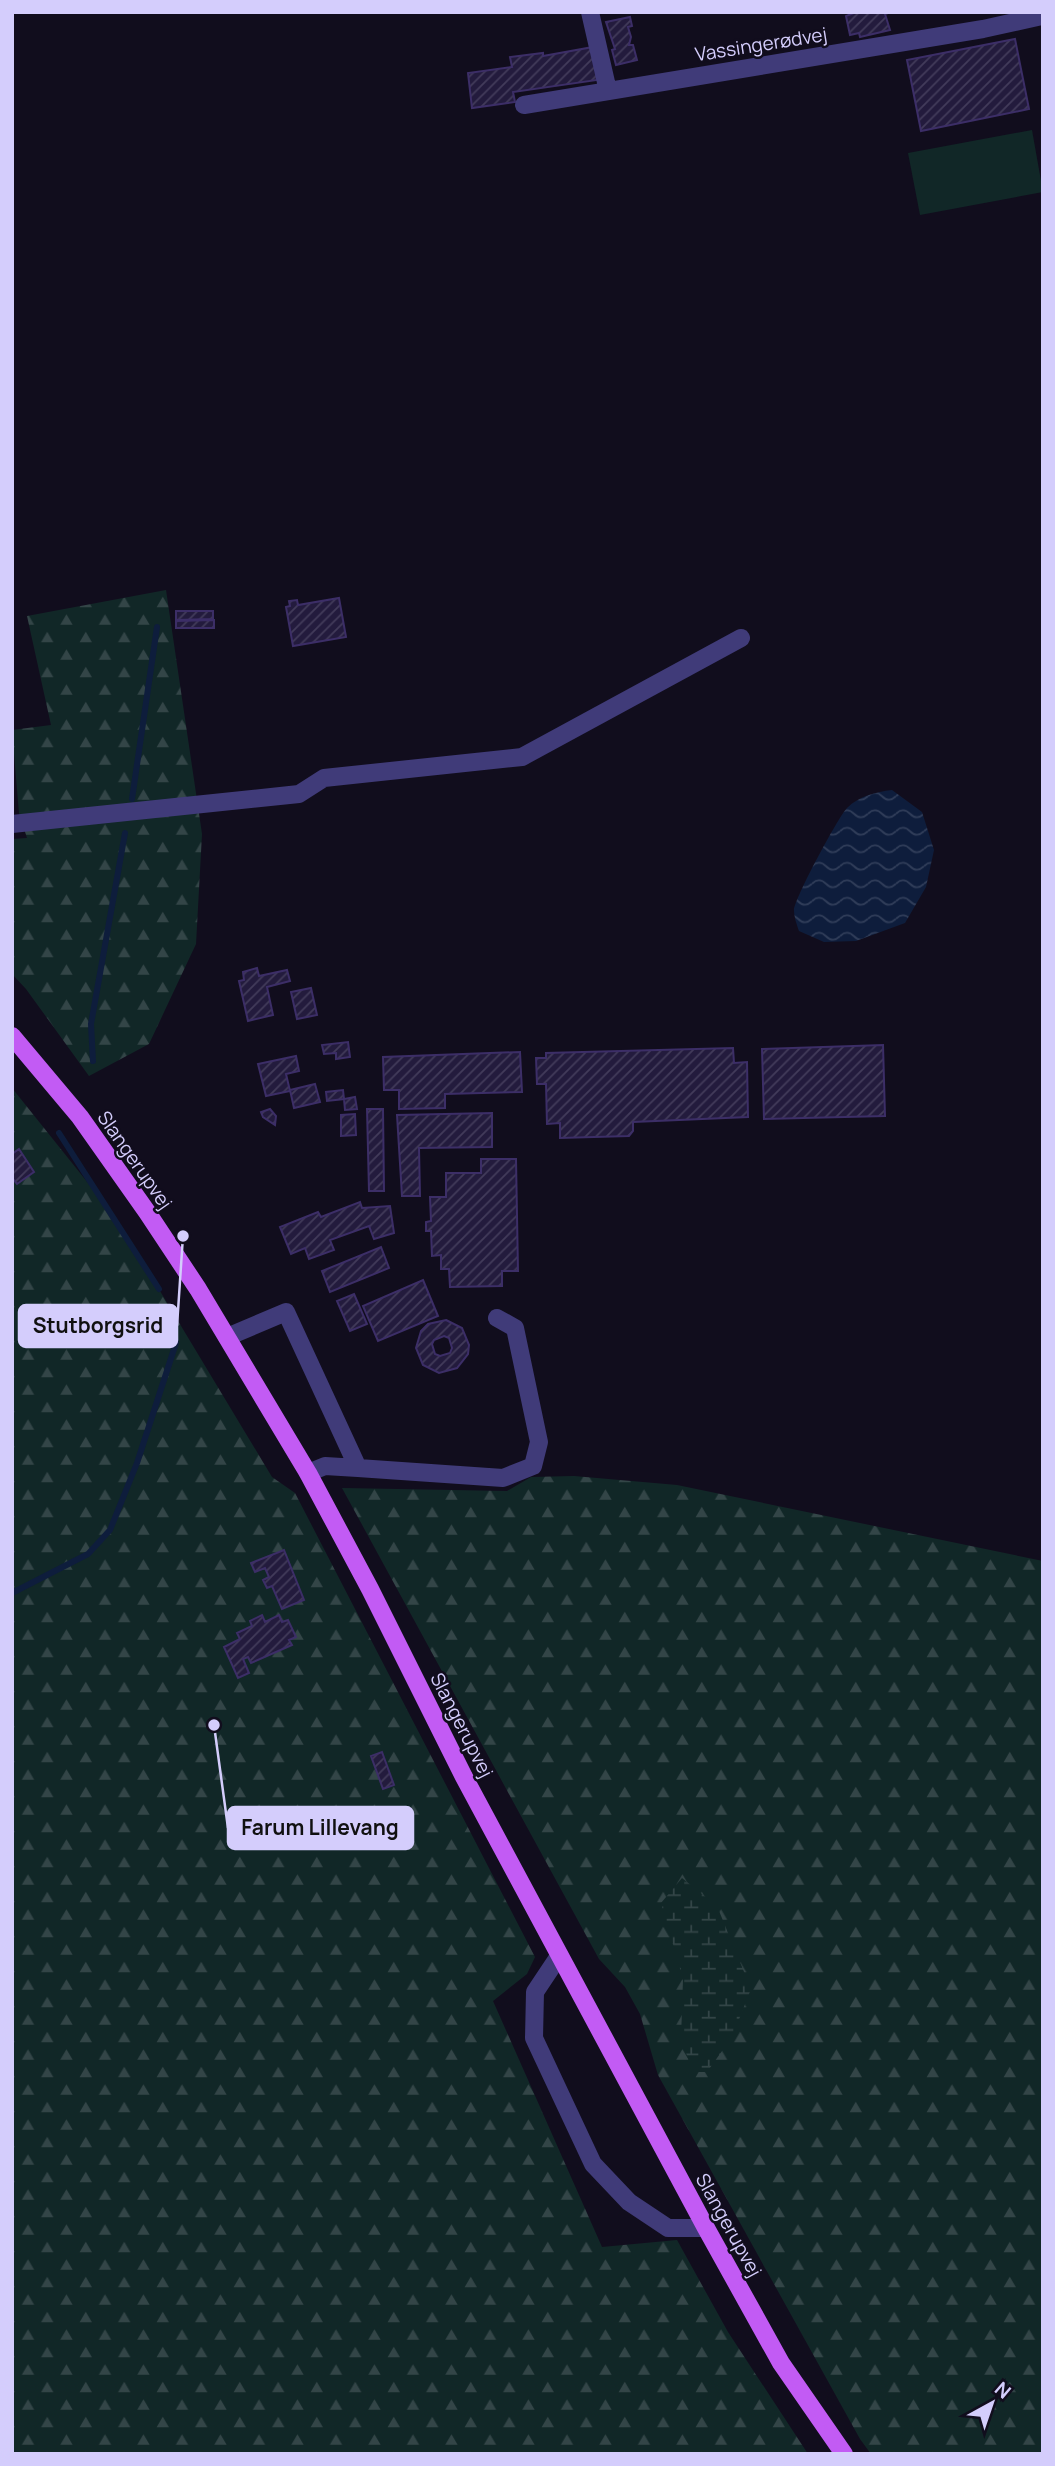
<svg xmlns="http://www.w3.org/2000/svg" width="1055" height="2466" font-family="Manrope,sans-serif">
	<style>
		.forest { fill: url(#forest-firs) }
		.wetland { fill: url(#wetland-marsh) }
		.pitch { fill: #112727 }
		.water { fill: url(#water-waves) }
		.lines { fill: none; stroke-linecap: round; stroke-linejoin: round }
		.stream { stroke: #0e1d3c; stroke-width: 6 }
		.building { fill: url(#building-hatch); stroke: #3c2e67; stroke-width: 2; fill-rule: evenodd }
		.minor { stroke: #403b79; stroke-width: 18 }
		.major { stroke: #c25bf4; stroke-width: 18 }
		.labels { text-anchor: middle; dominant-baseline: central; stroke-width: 5; stroke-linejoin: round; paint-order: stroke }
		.street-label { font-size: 19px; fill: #d4cdfc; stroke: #110d1d }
		.leader { fill: none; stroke: #d4cdfc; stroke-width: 2.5 }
		.callout-dot { fill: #d4cdfc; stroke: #110d1d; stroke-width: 2.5 }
		.callout { fill: #d4cdfc; stroke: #d4cdfc; stroke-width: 2.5 }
		.callout-label { font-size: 21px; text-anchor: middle; font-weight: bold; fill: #111 }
	</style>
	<defs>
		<pattern id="forest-firs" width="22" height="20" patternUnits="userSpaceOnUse" patternTransform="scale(1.75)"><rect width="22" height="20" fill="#112727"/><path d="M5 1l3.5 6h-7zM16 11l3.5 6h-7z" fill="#334547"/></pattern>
		<pattern id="wetland-marsh" width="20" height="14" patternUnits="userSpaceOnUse" patternTransform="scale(1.75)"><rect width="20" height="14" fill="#112727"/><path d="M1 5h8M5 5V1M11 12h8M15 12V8" fill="none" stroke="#334547"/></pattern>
		<pattern id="water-waves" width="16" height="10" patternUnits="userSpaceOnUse" patternTransform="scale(1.75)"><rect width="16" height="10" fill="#0e1d3c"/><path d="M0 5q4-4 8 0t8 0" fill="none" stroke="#303d59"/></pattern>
		<pattern id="building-hatch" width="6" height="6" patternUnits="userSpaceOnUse" patternTransform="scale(1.75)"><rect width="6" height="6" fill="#231b3d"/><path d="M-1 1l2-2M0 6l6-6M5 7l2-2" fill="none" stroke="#423b5a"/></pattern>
	</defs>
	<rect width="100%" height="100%" fill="#110d1d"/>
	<!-- forest -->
	<path class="forest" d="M 166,590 L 202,834 L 196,944 L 149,1044 L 89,1076 L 26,989 L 12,974 L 12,839 L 27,838 L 19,813 L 12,730 L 51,725 L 27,616 Z
		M 12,1088 L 116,1218 L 272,1477 L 295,1493 L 535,1957 L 527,1974 L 493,2001 L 602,2247 L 677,2240 L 728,2332 L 808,2454 L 12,2454 Z
		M 574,1476 L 677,1485 L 1043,1561 L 1043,2454 L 871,2454 L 860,2439 L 658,2075 L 640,2014 L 625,1987 L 599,1959 L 342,1488 L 507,1491 L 531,1477 Z"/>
	<!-- wetland -->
	<path class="wetland" d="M 682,1878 L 717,1906 L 751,1989 L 732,2037 L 707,2072 L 693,2072 L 681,2039 L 683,1979 L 661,1903 Z"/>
	<!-- pitch -->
	<path class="pitch" d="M 1032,130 L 1043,192 L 920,215 L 908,153 Z"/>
	<!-- water -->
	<path class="water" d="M 892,790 L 922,812 L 934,850 L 926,887 L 905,923 L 856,941 L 824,942 L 799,931 C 797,925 794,917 794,910 C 795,898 837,819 847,808 C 859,796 876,792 892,790 Z"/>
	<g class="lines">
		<!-- stream -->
		<path class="stream" d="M 132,799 L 157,627
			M 93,1061 L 91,1024 L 125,833
			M 59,1133 L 159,1289
			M 12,1593 L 88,1554 L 110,1530 L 137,1463 L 176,1343 L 170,1316"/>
	</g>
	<!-- building -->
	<path class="building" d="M 856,12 L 891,12 L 885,14 L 890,30 L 860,37 L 859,33 L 850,35 L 846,16 Z
		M 630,17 L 632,26 L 628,27 L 631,37 L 629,45 L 633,45 L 637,60 L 616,65 L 612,50 L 615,49 L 606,22 Z
		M 1015,39 L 1029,109 L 921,131 L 907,60 Z
		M 593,47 L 597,80 L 513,92 L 515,102 L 472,108 L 468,73 L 512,67 L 510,57 L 543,53 L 543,56 Z
		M 339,598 L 346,637 L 293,646 L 286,607 L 290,606 L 289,601 L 297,600 L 298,605 Z
		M 176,611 L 213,611 L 213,619 L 176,620 Z
		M 214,620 L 214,628 L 176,628 L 176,621 Z
		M 257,968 L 259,976 L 287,970 L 290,981 L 267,987 L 273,1015 L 248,1021 L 239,981 L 244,980 L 243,972 Z
		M 311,988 L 317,1015 L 297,1019 L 291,992 Z
		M 348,1042 L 350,1057 L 336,1059 L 336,1053 L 324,1054 L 322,1045 Z
		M 883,1045 L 885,1116 L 764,1119 L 762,1049 Z
		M 733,1048 L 734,1063 L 747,1062 L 748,1117 L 633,1122 L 633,1131 L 629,1136 L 560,1138 L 560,1123 L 547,1124 L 546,1084 L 537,1084 L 536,1058 L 546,1058 L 546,1053 Z
		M 520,1052 L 522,1092 L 445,1094 L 445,1108 L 399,1109 L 399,1090 L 384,1090 L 383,1057 Z
		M 296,1056 L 299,1071 L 286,1074 L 290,1091 L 266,1096 L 258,1064 Z
		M 315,1084 L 320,1102 L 294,1108 L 290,1090 Z
		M 343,1090 L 344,1099 L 327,1101 L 326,1092 Z
		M 355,1097 L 357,1109 L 345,1110 L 344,1099 Z
		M 270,1109 L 276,1116 L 275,1125 L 263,1117 L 261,1112 Z
		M 367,1109 L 383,1109 L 384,1191 L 369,1191 Z
		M 492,1113 L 492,1147 L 419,1148 L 420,1196 L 402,1196 L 397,1115 Z
		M 355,1114 L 356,1135 L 341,1136 L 341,1115 Z
		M 19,1149 L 34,1172 L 17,1184 L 12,1178 L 12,1154 Z
		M 481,1159 L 516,1159 L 518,1271 L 502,1271 L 502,1286 L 450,1287 L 449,1269 L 441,1269 L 441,1255 L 432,1256 L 431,1231 L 426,1231 L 426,1222 L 431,1221 L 430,1197 L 446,1197 L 446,1173 L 481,1173 Z
		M 360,1202 L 362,1208 L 390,1206 L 394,1233 L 374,1239 L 369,1226 L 330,1240 L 334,1250 L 309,1259 L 305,1248 L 291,1254 L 280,1227 L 318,1212 L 321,1217 Z
		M 381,1247 L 389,1268 L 330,1292 L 322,1271 Z
		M 423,1280 L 438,1316 L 378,1341 L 363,1306 Z
		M 354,1294 L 367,1324 L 350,1331 L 337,1301 Z
		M 446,1320 L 462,1328 L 469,1345 L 468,1354 L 457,1368 L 439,1373 L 423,1365 L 416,1348 L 421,1331 L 428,1324 ZM 444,1336 L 449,1338 L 452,1348 L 450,1353 L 440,1356 L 435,1354 L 432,1344 L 434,1340 Z
		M 284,1550 L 304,1600 L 282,1609 L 272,1586 L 267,1588 L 263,1580 L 269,1577 L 265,1568 L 255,1572 L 251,1563 Z
		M 262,1615 L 265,1622 L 279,1615 L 282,1622 L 288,1620 L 296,1637 L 289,1640 L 292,1645 L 251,1663 L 248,1657 L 243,1659 L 249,1673 L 238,1678 L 224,1647 L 240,1639 L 237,1633 L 252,1626 L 250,1621 Z
		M 382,1752 L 394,1785 L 383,1789 L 371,1756 Z"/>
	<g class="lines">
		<!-- minor -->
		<path class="minor" d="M 590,12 L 608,91
			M 524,105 L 983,29 L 1042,16 L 1042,12
			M 12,824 L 299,794 L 324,778 L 522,757 L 741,638
			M 227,1337 L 286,1312 L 358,1468 L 503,1478 L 533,1466 L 539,1442 L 515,1328 L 497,1318
			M 308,1473 L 325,1466 L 358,1468
			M 559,1956 L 535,1992 L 534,2038 L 593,2164 L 629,2202 L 668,2228 L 706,2228"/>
		<!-- major -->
		<path class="major" d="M 12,1036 L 80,1117 L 147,1212 L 198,1289 L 308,1473 L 370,1589 L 464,1777 L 706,2228 L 781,2363 L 844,2454"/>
	</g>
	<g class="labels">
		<!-- street labels -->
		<g class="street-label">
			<text transform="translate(761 44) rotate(-9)">Vassingerødvej</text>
			<text transform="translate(135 1160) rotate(55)">Slangerupvej</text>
			<text transform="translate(462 1725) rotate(63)">Slangerupvej</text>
			<text transform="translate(729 2225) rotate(61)">Slangerupvej</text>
		</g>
	</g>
	<!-- callouts -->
	<path class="leader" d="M183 1236L177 1326M214 1725L228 1828"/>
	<g class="callout-dot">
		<circle cx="183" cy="1236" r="7"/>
		<circle cx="214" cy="1725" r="7"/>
	</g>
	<g class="callout">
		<rect x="19" y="1305" width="158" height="42" rx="7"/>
		<rect x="228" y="1807" width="185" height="42" rx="7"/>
	</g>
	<g class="callout-label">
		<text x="98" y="1333">Stutborgsrid</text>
		<text x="320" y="1835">Farum Lillevang</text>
	</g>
	<!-- border -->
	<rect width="1055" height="2466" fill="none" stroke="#d4cdfc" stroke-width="28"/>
	<!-- north arrow -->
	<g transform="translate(992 2403) rotate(40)" stroke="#110d1d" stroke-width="5" paint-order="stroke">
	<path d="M0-5L12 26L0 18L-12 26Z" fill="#d4cdfc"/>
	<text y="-10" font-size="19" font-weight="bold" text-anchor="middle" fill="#d4cdfc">N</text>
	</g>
</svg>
